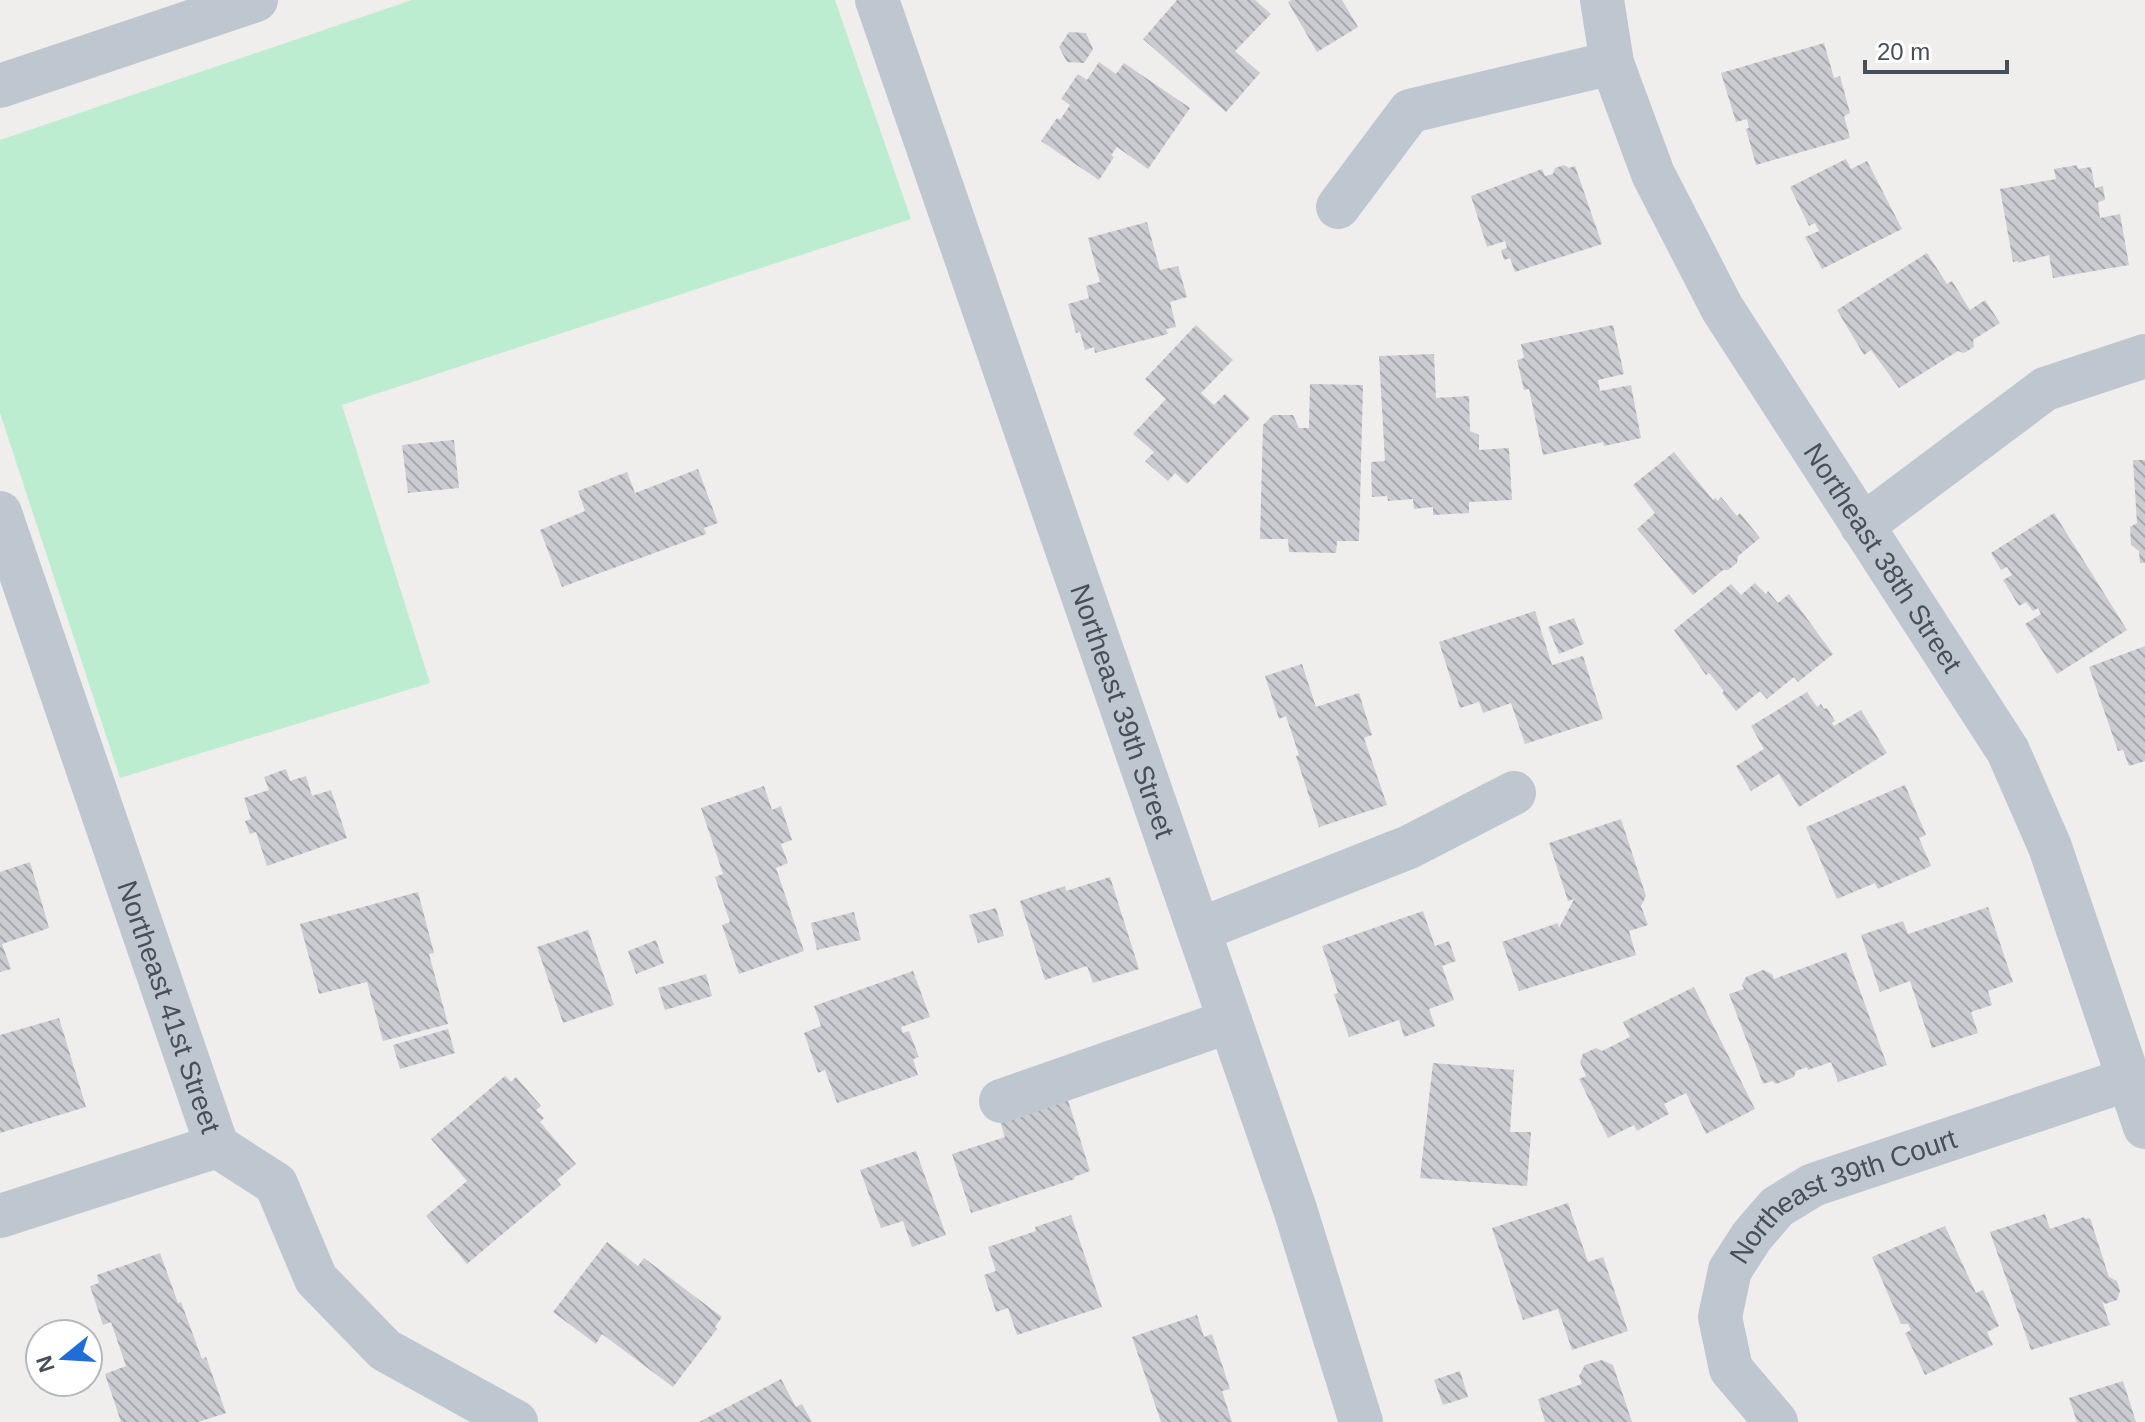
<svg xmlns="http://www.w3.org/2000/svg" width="2145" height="1422" font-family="Helvetica,sans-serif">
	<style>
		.green { fill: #bcedd0 }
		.building { fill: url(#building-back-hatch) }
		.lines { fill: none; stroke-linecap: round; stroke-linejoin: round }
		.minor { stroke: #bec7cf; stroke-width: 44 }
		.labels { text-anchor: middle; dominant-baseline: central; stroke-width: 8; stroke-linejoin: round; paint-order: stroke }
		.street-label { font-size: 28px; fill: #46505a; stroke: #fff }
	</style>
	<defs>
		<pattern id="building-back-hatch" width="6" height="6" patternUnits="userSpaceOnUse" patternTransform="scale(2)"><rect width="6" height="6" fill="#caccd2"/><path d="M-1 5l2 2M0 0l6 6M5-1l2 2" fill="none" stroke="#a6a8ad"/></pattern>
	</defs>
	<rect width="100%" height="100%" fill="#f0eded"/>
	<!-- green -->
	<path class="green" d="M 412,0 L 835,0 L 911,219 L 342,405 L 430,683 L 120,778 L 0,413 L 0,140 Z"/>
	<!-- building -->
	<path class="building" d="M 1177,0 L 1255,0 L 1271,14 L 1235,51 L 1260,73 L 1226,112 L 1143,39 Z
		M 1292,0 L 1342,0 L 1358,27 L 1317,52 L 1288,2 Z
		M 1069,32 L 1086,33 L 1093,49 L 1084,63 L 1067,62 L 1059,47 Z
		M 1824,43 L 1834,78 L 1840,76 L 1850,113 L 1844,116 L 1850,138 L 1756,165 L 1746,129 L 1749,128 L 1747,119 L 1736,122 L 1721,73 Z
		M 1099,62 L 1116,74 L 1124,63 L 1190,108 L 1148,169 L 1117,147 L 1111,155 L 1114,157 L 1099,180 L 1041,141 L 1057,118 L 1060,120 L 1070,105 L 1061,99 L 1078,74 L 1087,80 Z
		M 1846,159 L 1851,169 L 1867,161 L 1902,229 L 1822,269 L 1805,237 L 1819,231 L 1815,223 L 1809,226 L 1790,187 Z
		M 1564,165 L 1569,168 L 1575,166 L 1602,244 L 1515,272 L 1510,258 L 1504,260 L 1501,250 L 1507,248 L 1505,241 L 1487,247 L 1471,196 L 1542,169 L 1545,176 L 1553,174 L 1555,168 Z
		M 2077,165 L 2078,169 L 2091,167 L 2095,188 L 2103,186 L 2105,200 L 2098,202 L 2100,218 L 2120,214 L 2129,265 L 2053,278 L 2049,255 L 2018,263 L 2018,261 L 2013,262 L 2000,189 L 2056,179 L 2054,169 Z
		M 1147,222 L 1160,270 L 1178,266 L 1187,297 L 1170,302 L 1176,327 L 1166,329 L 1168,334 L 1095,353 L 1094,347 L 1085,350 L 1080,332 L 1076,333 L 1068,304 L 1089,298 L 1086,286 L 1100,282 L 1088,238 Z
		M 1927,253 L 1947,284 L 1952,281 L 1970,310 L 1985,300 L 2000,323 L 1973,340 L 1974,347 L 1964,353 L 1958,351 L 1899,388 L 1871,350 L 1864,355 L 1837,310 Z
		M 1196,325 L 1233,360 L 1201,393 L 1214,405 L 1225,394 L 1250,418 L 1187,484 L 1175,473 L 1168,481 L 1145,461 L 1154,452 L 1133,434 L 1166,399 L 1145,379 Z
		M 1613,325 L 1624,374 L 1598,380 L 1600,391 L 1631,385 L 1641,438 L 1604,446 L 1603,442 L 1543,455 L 1529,389 L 1524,390 L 1517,360 L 1524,358 L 1521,344 Z
		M 1434,354 L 1436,398 L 1469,396 L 1470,431 L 1479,435 L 1479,450 L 1509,448 L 1512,500 L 1469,502 L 1469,513 L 1433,515 L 1433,507 L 1414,509 L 1413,499 L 1388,501 L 1387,496 L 1372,497 L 1371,462 L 1385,461 L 1379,356 Z
		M 1310,384 L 1363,385 L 1359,541 L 1337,541 L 1336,553 L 1289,552 L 1288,539 L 1260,539 L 1263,425 L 1273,415 L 1293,415 L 1299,428 L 1309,428 Z
		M 454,440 L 459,488 L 408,493 L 402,445 Z
		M 1674,452 L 1713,500 L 1716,498 L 1717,501 L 1721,497 L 1737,516 L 1740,513 L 1760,538 L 1738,556 L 1737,563 L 1728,570 L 1723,570 L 1693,595 L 1637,529 L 1655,513 L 1633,485 Z
		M 2133,460 L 2145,460 L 2145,563 L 2140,563 L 2139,551 L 2131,545 L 2130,527 L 2137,523 Z
		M 698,469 L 718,523 L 704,528 L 706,534 L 562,587 L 540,530 L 585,511 L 578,491 L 627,472 L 635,493 Z
		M 2054,513 L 2127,630 L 2057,674 L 2025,624 L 2041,614 L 2038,608 L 2033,611 L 2026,602 L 2019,606 L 2003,580 L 2012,575 L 2007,567 L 2001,570 L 1991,553 Z
		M 1755,583 L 1766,594 L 1768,591 L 1778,603 L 1789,594 L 1833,654 L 1798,682 L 1794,677 L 1767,699 L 1760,691 L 1736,711 L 1722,693 L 1724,691 L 1709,673 L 1706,675 L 1674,630 L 1731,584 L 1741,595 Z
		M 1535,611 L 1552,665 L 1583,656 L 1603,719 L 1525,744 L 1511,703 L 1483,713 L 1479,702 L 1460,708 L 1439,642 Z
		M 1574,618 L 1584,644 L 1559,654 L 1548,627 Z
		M 2145,646 L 2145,761 L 2129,766 L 2123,750 L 2118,751 L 2089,667 Z
		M 1302,664 L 1316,707 L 1359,693 L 1372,735 L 1364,738 L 1387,805 L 1319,827 L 1296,756 L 1299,755 L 1286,716 L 1279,719 L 1265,676 Z
		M 1807,692 L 1817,707 L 1821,704 L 1824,709 L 1827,708 L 1835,721 L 1832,723 L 1834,726 L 1861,710 L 1887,753 L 1799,807 L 1779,774 L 1751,791 L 1736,766 L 1764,749 L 1751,726 Z
		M 286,769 L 290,781 L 306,776 L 312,796 L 331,790 L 347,838 L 267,866 L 256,832 L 250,834 L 245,821 L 251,819 L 244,798 L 269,790 L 264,777 Z
		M 1905,785 L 1926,835 L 1919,838 L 1931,866 L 1878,889 L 1875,883 L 1837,899 L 1806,827 Z
		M 764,786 L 772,810 L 781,806 L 792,840 L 781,844 L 788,863 L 776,868 L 804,951 L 739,974 L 722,925 L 730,922 L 715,877 L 723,874 L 701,808 Z
		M 1621,819 L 1646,896 L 1641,906 L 1648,925 L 1629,931 L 1636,955 L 1519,991 L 1502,942 L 1558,923 L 1559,928 L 1574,899 L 1568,901 L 1549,843 Z
		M 30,862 L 49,928 L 2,944 L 11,969 L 0,972 L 0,872 Z
		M 1110,877 L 1139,969 L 1093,983 L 1087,966 L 1045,980 L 1020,901 L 1065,886 L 1066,891 Z
		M 418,892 L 434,953 L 429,954 L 448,1024 L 383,1041 L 367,982 L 319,994 L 300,924 Z
		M 1988,907 L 2013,982 L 1988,991 L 1992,1005 L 1971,1012 L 1978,1033 L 1932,1048 L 1910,981 L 1880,992 L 1861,935 L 1903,921 L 1908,934 Z
		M 996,908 L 1004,936 L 978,943 L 969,915 Z
		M 1423,911 L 1435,946 L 1449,941 L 1456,961 L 1442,966 L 1454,1000 L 1429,1009 L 1435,1026 L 1404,1037 L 1399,1020 L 1349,1037 L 1334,994 L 1338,993 L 1322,946 Z
		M 854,912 L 861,940 L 817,950 L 811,923 Z
		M 588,930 L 614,1005 L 563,1023 L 537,947 Z
		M 656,940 L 664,963 L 636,974 L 628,951 Z
		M 1846,952 L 1887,1065 L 1838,1082 L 1831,1062 L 1808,1070 L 1807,1067 L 1796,1071 L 1794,1077 L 1776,1084 L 1772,1081 L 1763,1084 L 1729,994 L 1744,989 L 1742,985 L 1746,977 L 1763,970 L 1772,974 L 1774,979 Z
		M 913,971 L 930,1017 L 901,1027 L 903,1033 L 909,1031 L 919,1057 L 913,1059 L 918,1075 L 837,1103 L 825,1070 L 818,1073 L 804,1033 L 821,1026 L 814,1006 Z
		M 706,974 L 712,996 L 665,1010 L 658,988 Z
		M 1694,987 L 1755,1109 L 1706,1134 L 1686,1093 L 1664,1104 L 1669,1114 L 1637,1131 L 1634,1125 L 1608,1138 L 1579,1079 L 1586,1076 L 1580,1062 L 1583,1054 L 1596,1048 L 1602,1051 L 1630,1037 L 1623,1022 Z
		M 59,1018 L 86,1107 L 0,1133 L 0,1035 Z
		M 448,1029 L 455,1053 L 400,1069 L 393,1045 Z
		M 1433,1063 L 1514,1070 L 1510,1132 L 1531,1132 L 1527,1186 L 1420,1178 Z
		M 505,1076 L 511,1082 L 516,1077 L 541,1106 L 536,1110 L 544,1118 L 540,1122 L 576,1164 L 557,1180 L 561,1185 L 467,1264 L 426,1216 L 467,1181 L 431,1139 Z
		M 1067,1097 L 1090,1171 L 1074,1177 L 1075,1179 L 971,1213 L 952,1154 L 1005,1137 L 999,1118 Z
		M 916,1151 L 946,1235 L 912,1247 L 903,1221 L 881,1228 L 860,1170 Z
		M 1568,1203 L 1588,1262 L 1603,1257 L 1628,1331 L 1572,1350 L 1558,1309 L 1523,1320 L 1492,1228 Z
		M 2045,1214 L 2050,1229 L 2084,1217 L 2085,1219 L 2090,1218 L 2109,1277 L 2117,1281 L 2120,1291 L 2117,1300 L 2105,1304 L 2102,1301 L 2110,1325 L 2031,1350 L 1990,1232 Z
		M 1071,1215 L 1102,1307 L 1017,1335 L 1008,1308 L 996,1312 L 984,1275 L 996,1271 L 988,1247 L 1036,1231 L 1035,1227 Z
		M 1945,1226 L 1976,1293 L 1983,1290 L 1999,1326 L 1987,1332 L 1993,1345 L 1925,1375 L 1905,1333 L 1911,1330 L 1908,1324 L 1901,1324 L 1872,1257 Z
		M 607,1242 L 638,1266 L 644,1258 L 722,1317 L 715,1327 L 717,1329 L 673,1387 L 602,1334 L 596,1344 L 553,1312 Z
		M 160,1253 L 178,1303 L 181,1302 L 202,1359 L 206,1357 L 226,1413 L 198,1422 L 121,1422 L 105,1374 L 126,1366 L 111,1322 L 103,1325 L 90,1286 L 99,1283 L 97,1275 Z
		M 1197,1315 L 1204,1337 L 1212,1334 L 1230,1389 L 1222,1391 L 1232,1422 L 1161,1422 L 1132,1337 Z
		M 1602,1360 L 1613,1365 L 1632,1422 L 1545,1422 L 1538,1399 L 1582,1384 L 1579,1376 L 1585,1365 Z
		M 1460,1371 L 1468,1397 L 1443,1405 L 1434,1380 Z
		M 781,1379 L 796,1407 L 802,1404 L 812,1422 L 699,1422 Z
		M 2123,1381 L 2136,1422 L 2077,1422 L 2069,1398 Z"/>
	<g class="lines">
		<!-- minor -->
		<g class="minor">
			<path id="s1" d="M 877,0 L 1295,1209 L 1361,1422"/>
			<path id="s2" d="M 1602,0 L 1612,63 L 1653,174 L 1722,308 L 2008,751 L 2050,847 L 2145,1127"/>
			<path d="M 0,86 L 256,0"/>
			<path d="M 1338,207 L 1410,111 L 1612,63"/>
			<path id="s3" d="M 0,513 L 217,1146 L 276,1184 L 316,1279 L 385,1350 L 516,1422"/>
			<path d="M 1862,526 L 2045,389 L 2145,356"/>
			<path d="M 1199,930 L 1409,847 L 1514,793"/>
			<path d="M 1001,1101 L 1230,1021"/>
			<path d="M 0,1216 L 217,1146"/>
			<path id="s4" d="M 1776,1422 L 1731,1369 L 1720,1317 L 1730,1270 L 1752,1236 L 1777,1207 L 1813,1185 L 2129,1079"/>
		</g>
	</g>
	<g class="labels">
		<!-- street labels -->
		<g class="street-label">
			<text stroke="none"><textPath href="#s2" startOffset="630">Northeast 38th Street</textPath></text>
			<text stroke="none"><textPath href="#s1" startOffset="752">Northeast 39th Street</textPath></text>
			<text stroke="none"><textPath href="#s3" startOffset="522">Northeast 41st Street</textPath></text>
			<text stroke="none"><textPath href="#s4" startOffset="312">Northeast 39th Court</textPath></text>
		</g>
	</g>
	<!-- north arrow -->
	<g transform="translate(64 1358) rotate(252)"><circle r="38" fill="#ffffff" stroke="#b5b9bd" stroke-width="2"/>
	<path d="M0-6L14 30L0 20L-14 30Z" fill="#1f6dd8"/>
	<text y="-12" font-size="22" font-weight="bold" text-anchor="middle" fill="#46505a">N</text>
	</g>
	<!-- scale -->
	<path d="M1865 60v12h142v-12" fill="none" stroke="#46505a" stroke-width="4"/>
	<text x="1877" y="60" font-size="24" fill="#46505a" stroke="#ffffff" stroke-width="6" paint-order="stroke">20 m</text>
</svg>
